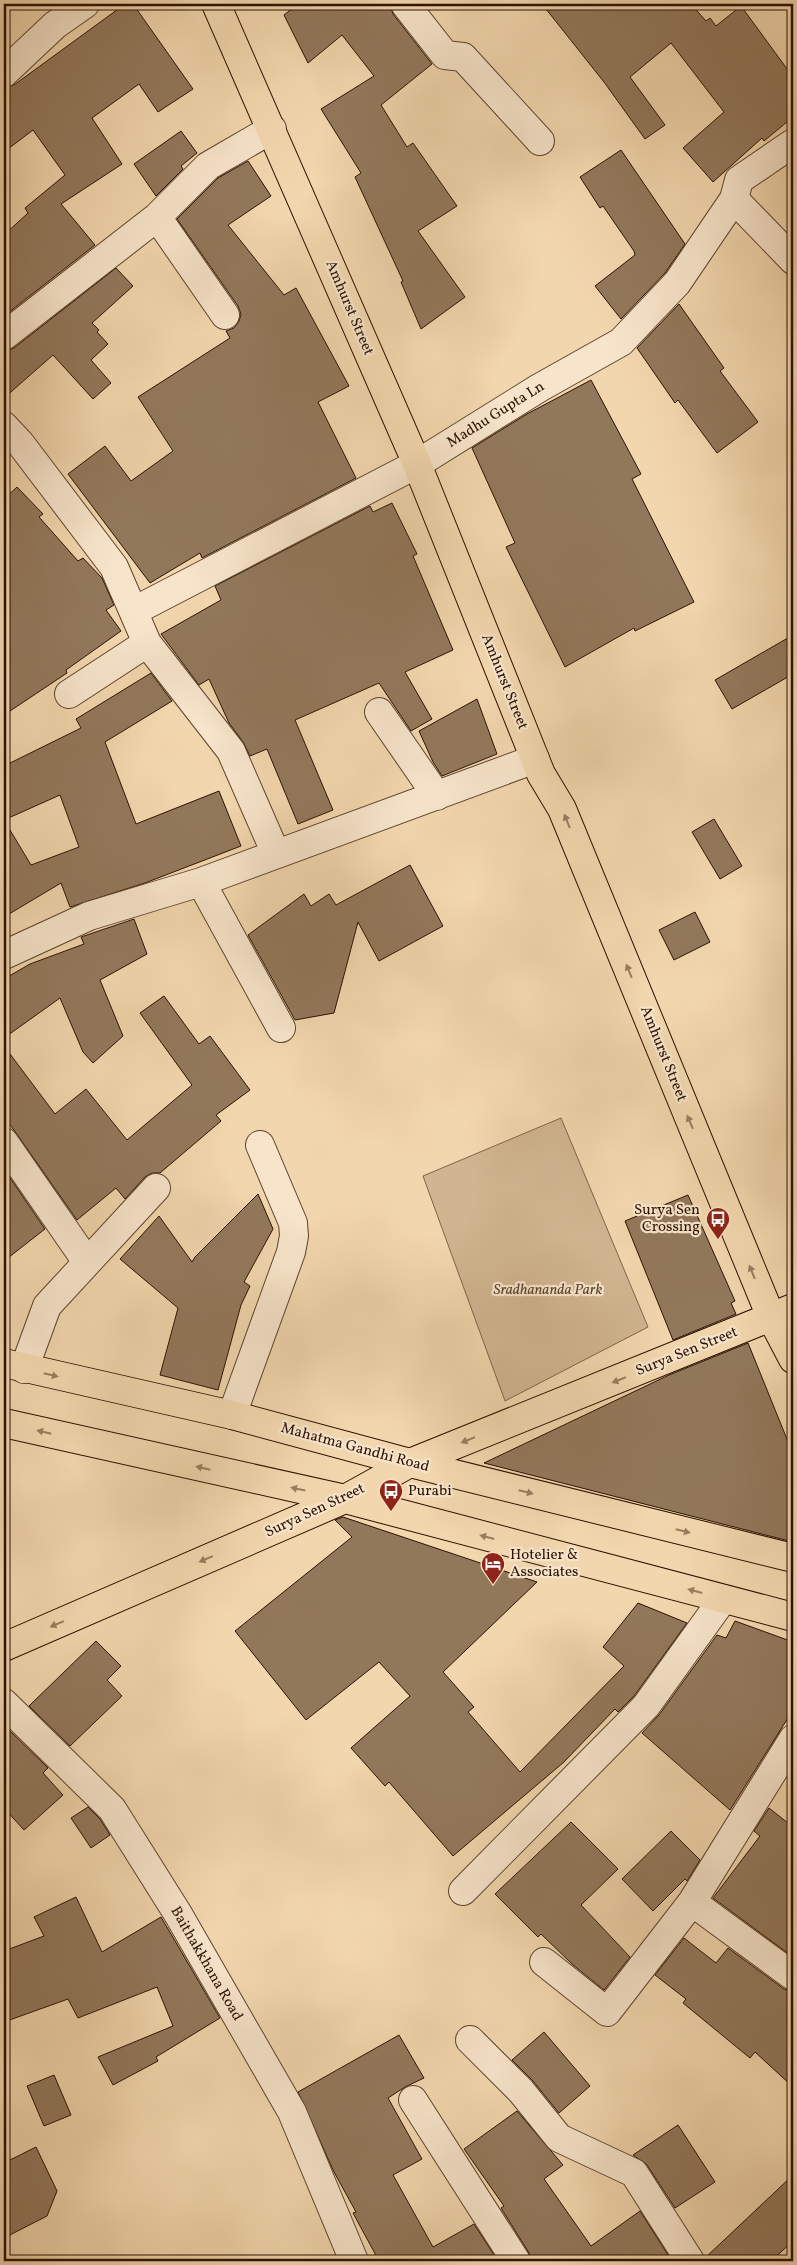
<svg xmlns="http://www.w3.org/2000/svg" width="797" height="2265" font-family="Vollkorn,serif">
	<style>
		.green { fill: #d0b590; stroke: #7e6449 }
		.building { fill: #92785b; stroke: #2b1202; fill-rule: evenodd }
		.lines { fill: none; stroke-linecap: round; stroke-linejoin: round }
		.minor-casing { stroke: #5d432d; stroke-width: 30 }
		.major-casing { stroke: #2b1202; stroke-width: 30 }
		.minor { stroke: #f7e4ca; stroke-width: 28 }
		.major { stroke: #f2d6ad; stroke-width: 28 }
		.oneway { fill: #987e60 }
		.labels { text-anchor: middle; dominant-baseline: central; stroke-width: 4.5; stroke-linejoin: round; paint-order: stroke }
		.street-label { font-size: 15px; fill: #2b1202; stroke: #f7e4ca }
		.poi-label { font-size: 15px; fill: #2b1202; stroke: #f7e4ca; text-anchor: start }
		.park-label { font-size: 15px; font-style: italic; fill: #5d432d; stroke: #f7e4ca }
	</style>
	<rect width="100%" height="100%" fill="#f2d6ad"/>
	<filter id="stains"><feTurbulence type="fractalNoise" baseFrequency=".004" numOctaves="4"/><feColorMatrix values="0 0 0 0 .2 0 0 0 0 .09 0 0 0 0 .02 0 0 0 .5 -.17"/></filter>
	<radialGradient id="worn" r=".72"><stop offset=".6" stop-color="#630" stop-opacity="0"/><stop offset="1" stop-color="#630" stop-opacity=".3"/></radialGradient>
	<!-- green -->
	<path class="green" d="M 561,1118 L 648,1327 L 505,1401 L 423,1176 Z"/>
	<!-- building -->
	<path class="building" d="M 125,4 L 133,4 L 193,89 L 158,112 L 139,84 L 92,118 L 122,164 L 61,204 L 95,245 L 4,316 L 4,235 L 28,213 L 25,208 L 65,175 L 33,130 L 4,152 L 4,88 L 14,85 Z
		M 298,4 L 390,4 L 393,14 L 432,64 L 381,105 L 407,147 L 413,143 L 457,206 L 418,231 L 465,297 L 421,329 L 401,282 L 403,281 L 355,177 L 361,173 L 321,109 L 374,76 L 342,35 L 308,63 L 284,15 Z
		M 542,4 L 691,4 L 706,21 L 710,18 L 716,26 L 741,6 L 793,77 L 793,117 L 764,141 L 762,138 L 713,182 L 683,148 L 724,112 L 671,43 L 630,77 L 665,125 L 645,139 L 604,82 Z
		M 181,131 L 197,153 L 181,166 L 183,169 L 156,196 L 134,164 Z
		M 621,150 L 685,244 L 665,273 L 621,319 L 595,286 L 635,255 L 634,251 L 603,206 L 600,208 L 580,177 Z
		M 248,161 L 271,196 L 228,225 L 284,295 L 296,288 L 349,386 L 318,402 L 356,478 L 202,558 L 200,553 L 150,583 L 68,474 L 105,446 L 131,481 L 173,451 L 138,397 L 230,338 L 226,331 L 234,328 L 239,321 L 241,314 L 238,306 L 177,219 L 218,178 Z
		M 116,268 L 133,286 L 92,323 L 99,330 L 97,332 L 108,344 L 91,360 L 111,383 L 93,399 L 53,355 L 4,398 L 4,351 L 14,348 Z
		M 679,304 L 724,368 L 720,371 L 758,422 L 717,453 L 678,400 L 675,403 L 637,348 Z
		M 591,380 L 641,474 L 632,479 L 694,602 L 635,631 L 634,628 L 565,667 L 506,547 L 515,543 L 472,448 L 527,414 Z
		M 17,487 L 43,514 L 39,517 L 78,561 L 83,558 L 102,578 L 114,605 L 106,610 L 121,631 L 66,670 L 67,673 L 4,715 L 4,499 Z
		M 392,503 L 417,554 L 413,556 L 453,650 L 405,672 L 432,719 L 411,731 L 379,683 L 295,720 L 333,810 L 298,824 L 267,749 L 250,756 L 243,742 L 229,723 L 209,679 L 199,685 L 161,634 L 221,600 L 215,586 L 370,506 L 373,512 Z
		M 793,635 L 793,674 L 732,709 L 715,680 Z
		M 151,673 L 172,701 L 105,742 L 136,824 L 219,791 L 241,846 L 145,883 L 70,907 L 61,883 L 4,917 L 4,766 L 81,728 L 76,719 ZM 60,795 L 79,847 L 31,865 L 4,820 Z
		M 477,699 L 497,754 L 442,776 L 433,762 L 419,731 Z
		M 714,819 L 742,866 L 720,879 L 692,832 Z
		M 410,865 L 443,926 L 379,961 L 358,922 L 334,1013 L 295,1020 L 248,935 L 304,894 L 311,906 L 329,894 L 336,905 Z
		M 695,912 L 710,942 L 674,960 L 659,930 Z
		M 134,919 L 147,954 L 100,980 L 123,1036 L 93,1063 L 83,1052 L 60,998 L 4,1038 L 4,979 L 30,964 L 84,944 L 81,937 Z
		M 164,996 L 199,1044 L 210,1036 L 250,1090 L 216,1115 L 221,1121 L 160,1173 L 152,1173 L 145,1177 L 125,1199 L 116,1188 L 77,1220 L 4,1116 L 4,1046 L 55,1114 L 86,1089 L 127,1140 L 192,1085 L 140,1013 Z
		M 6,1172 L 45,1229 L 4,1261 L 4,1173 Z
		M 258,1194 L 273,1229 L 244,1282 L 250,1286 L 241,1305 L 218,1390 L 160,1375 L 178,1308 L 120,1259 L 159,1216 L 192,1262 L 195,1257 Z
		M 688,1195 L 735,1301 L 731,1303 L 736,1314 L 673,1340 L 625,1221 Z
		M 748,1343 L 793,1454 L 793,1542 L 484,1463 L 669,1375 Z
		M 343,1517 L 537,1582 L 443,1672 L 474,1707 L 468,1712 L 520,1772 L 624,1666 L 603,1647 L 638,1603 L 687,1623 L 634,1696 L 618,1712 L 615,1709 L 564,1762 L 453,1856 L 389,1782 L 385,1786 L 351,1748 L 410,1696 L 379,1662 L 306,1720 L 235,1631 L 352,1537 L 335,1520 Z
		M 735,1621 L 793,1642 L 793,1710 L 730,1810 L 642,1733 L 659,1715 L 717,1635 L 726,1638 Z
		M 96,1641 L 121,1666 L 107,1680 L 122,1696 L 70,1746 L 29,1706 Z
		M 7,1728 L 48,1768 L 43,1773 L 63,1795 L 24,1830 L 4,1808 L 4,1730 Z
		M 88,1807 L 100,1819 L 110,1835 L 91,1848 L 71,1818 Z
		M 769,1808 L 793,1827 L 793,1957 L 713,1898 L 760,1836 L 754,1831 Z
		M 571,1822 L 618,1869 L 581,1905 L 630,1957 L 604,1990 L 572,1964 L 541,1934 L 538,1937 L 495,1894 Z
		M 671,1831 L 700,1860 L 687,1881 L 685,1879 L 653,1911 L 622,1879 Z
		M 76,1897 L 102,1952 L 161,1917 L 220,2018 L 156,2057 L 158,2061 L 113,2085 L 98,2057 L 173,2026 L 157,1987 L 78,2018 L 68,1999 L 4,2022 L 4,1951 L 44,1936 L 34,1917 Z
		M 684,1938 L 716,1963 L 728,1948 L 784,1989 L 793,1991 L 793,2087 L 755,2052 L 750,2058 L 683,2003 L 686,1999 L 655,1975 Z
		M 544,2032 L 590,2086 L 559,2113 L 533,2081 L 512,2060 Z
		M 399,2035 L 424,2078 L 405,2087 L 388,2098 L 422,2159 L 393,2175 L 433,2247 L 474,2224 L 498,2261 L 379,2261 L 353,2213 L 356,2212 L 334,2172 L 298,2092 Z
		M 54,2075 L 71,2115 L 44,2126 L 27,2086 Z
		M 517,2111 L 563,2165 L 544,2179 L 591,2246 L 640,2211 L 672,2261 L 531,2261 L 529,2253 L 501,2208 L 504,2206 L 464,2149 Z
		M 678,2125 L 715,2182 L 675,2208 L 647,2165 L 633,2155 Z
		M 36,2147 L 57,2191 L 47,2216 L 4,2238 L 4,2163 Z
		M 793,2175 L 793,2241 L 771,2261 L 705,2261 L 705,2258 Z"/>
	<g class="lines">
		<!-- minor casing -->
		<g class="minor-casing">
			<path id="minor" d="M 405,4 L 445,55 L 463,57 L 540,141
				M 4,73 L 55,25 L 85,4
				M 734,199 L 793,260
				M 157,217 L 225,315
				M 4,336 L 157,217 L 208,166 L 272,129
				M 4,426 L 20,443 L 114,567 L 147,643 L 231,751 L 276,854
				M 134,611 L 417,464 L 539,388 L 621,342 L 677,283 L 734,199 L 739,180 L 793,143
				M 69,694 L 147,643
				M 379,712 L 437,796
				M 201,882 L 281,1028
				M 4,955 L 89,916 L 201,882 L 535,759
				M 4,1142 L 87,1262
				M 24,1369 L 47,1306 L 156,1188
				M 232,1415 L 291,1252 L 294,1236 L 293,1223 L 260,1145
				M 4,1703 L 112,1809 L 178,1914 L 292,2112 L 354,2261
				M 463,1891 L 646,1706 L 723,1599
				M 692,1902 L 793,1739
				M 544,1962 L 607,2012 L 692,1902 L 793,1976
				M 470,2040 L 521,2091 L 559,2138 L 634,2173 L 690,2261
				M 413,2100 L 516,2261"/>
		</g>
		<!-- major casing -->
		<g class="major-casing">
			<path id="major" d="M 216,4 L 417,464 L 541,774 L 562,809 L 771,1317 L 793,1359
				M 4,1363 L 232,1415 L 410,1463 L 793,1558
				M 4,1423 L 345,1499 L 793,1617
				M 4,1647 L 345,1499 L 410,1463 L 793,1308"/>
		</g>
		<!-- minor -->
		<use href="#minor" class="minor"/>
		<!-- major -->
		<use href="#major" class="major"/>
	</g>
	<!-- one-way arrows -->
	<defs><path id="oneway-solid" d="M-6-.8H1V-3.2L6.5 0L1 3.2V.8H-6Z" transform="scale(1.25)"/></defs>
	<g class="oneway">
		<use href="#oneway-solid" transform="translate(567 821) rotate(-112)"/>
		<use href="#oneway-solid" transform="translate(629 971) rotate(-112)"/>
		<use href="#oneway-solid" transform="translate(690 1122) rotate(-113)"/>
		<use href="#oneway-solid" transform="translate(752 1272) rotate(-112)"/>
		<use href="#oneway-solid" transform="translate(51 1375) rotate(13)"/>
		<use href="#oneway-solid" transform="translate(619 1380) rotate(158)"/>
		<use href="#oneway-solid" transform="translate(44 1432) rotate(-167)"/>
		<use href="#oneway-solid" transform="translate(468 1440) rotate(158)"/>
		<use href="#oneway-solid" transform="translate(203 1468) rotate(-167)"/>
		<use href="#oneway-solid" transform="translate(298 1489) rotate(-168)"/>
		<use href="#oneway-solid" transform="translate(526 1492) rotate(14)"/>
		<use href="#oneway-solid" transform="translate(683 1531) rotate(14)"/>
		<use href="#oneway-solid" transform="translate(487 1537) rotate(-165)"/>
		<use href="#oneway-solid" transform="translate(206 1559) rotate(157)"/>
		<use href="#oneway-solid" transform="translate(695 1591) rotate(-165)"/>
		<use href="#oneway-solid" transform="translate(57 1624) rotate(157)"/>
	</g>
	<!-- icons -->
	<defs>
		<g id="bus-pin" transform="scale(1.25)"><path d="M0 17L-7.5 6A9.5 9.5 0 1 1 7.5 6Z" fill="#8f2418" stroke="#f7e4ca"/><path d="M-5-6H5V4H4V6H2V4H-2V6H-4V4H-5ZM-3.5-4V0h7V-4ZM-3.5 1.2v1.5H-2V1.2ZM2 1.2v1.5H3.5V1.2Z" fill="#fff"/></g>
		<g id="hotel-pin" transform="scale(1.25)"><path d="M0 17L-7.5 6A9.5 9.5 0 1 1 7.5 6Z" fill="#8f2418" stroke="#f7e4ca"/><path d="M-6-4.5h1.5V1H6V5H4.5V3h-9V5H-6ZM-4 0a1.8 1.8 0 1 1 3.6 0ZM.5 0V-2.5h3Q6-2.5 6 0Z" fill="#fff"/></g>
	</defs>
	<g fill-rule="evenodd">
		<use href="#bus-pin" x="718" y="1219"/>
		<use href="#bus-pin" x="391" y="1491"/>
		<use href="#hotel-pin" x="493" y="1564"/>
	</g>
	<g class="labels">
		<!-- street labels -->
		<g class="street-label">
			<text transform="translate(349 308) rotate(67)">Amhurst Street</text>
			<text transform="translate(496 415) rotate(-32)">Madhu Gupta Ln</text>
			<text transform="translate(504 682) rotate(68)">Amhurst Street</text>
			<text transform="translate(663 1054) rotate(68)">Amhurst Street</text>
			<text transform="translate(687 1352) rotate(-22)">Surya Sen Street</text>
			<text transform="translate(355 1448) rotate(15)">Mahatma Gandhi Road</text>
			<text transform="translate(315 1511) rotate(-25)">Surya Sen Street</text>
			<text transform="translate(206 1964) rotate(60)">Baithakkhana Road</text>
		</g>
		<!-- poi labels -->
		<g class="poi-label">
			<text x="700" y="1210" text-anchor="end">Surya Sen<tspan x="700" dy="17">Crossing</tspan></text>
			<text x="408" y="1491">Purabi</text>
			<text x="510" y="1555">Hotelier &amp;<tspan x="510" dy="17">Associates</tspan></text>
		</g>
		<!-- park labels -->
		<g class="park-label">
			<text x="548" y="1290">Sradhananda Park</text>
		</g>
	</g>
	<!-- margin -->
	<rect width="797" height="2265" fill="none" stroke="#f2d6ad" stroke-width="20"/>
	<rect x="5" y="5" width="787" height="2255" fill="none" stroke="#2b1202" stroke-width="2.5"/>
	<rect x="10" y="10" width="777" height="2245" fill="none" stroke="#2b1202"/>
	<rect width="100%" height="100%" filter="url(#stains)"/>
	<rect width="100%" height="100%" fill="url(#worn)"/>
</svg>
